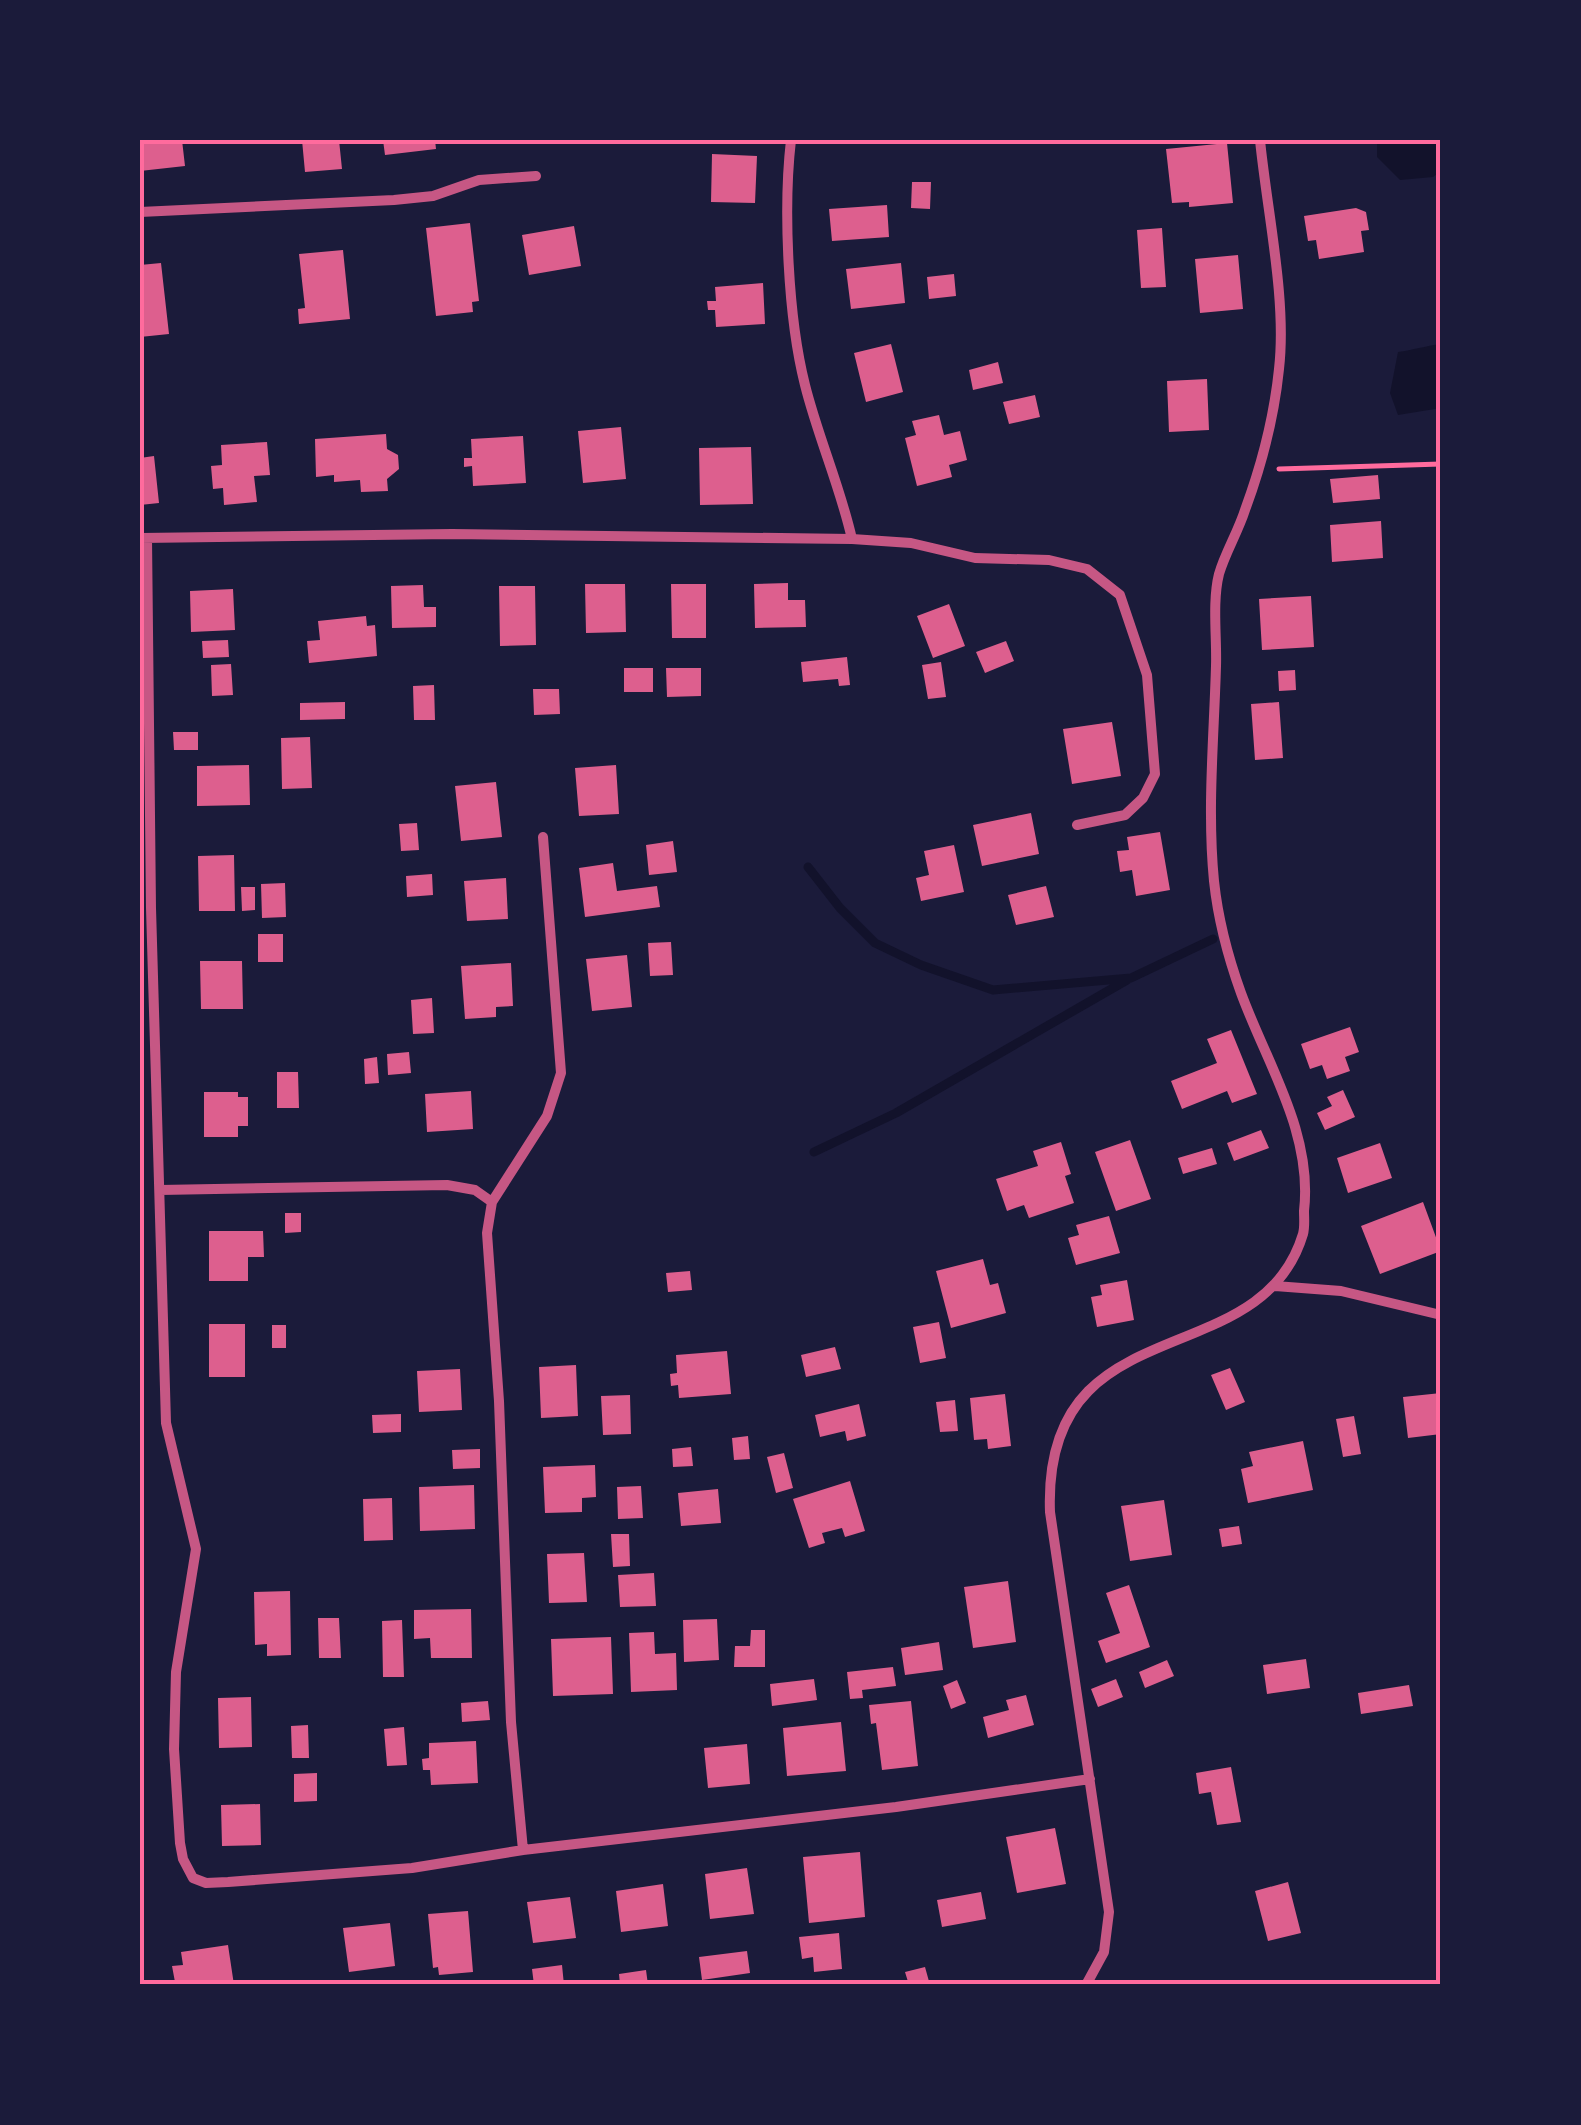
<svg xmlns="http://www.w3.org/2000/svg" width="1581" height="2125" font-family="Commissioner,sans-serif">
	<style>
		.water { fill: #12122b }
		.lines { fill: none; stroke-linecap: round; stroke-linejoin: round }
		.stream { stroke: #12122b; stroke-width: 9 }
		.building { fill: #dd5f8e }
		.path { stroke: #ff6b9d; stroke-width: 5 }
		.minor { stroke: #c65784; stroke-width: 10 }
		.neatline { fill: none; stroke: #ff6b9d; stroke-width: 4 }
	</style>
	<rect width="100%" height="100%" fill="#1b1b3a"/>
	<!-- water -->
	<path class="water" d="M 1377,140 L 1439,140 L 1440,172 L 1433,177 L 1400,180 L 1377,157 Z
		M 1441,344 L 1441,408 L 1398,415 L 1390,393 L 1398,352 C 1413,350 1425,346 1441,344 Z"/>
	<g class="lines">
		<!-- stream -->
		<path class="stream" d="M 808,867 L 840,908 L 875,943 L 921,965 L 993,990 L 1131,978 L 1213,939
			M 814,1152 L 896,1113 L 1127,980"/>
	</g>
	<!-- building -->
	<path class="building" d="M 140,140 L 182,140 L 185,166 L 140,171 Z
		M 302,140 L 339,140 L 342,169 L 305,172 Z
		M 383,140 L 435,140 L 436,149 L 385,155 Z
		M 1227,143 L 1233,203 L 1189,207 L 1189,202 L 1172,203 L 1166,149 Z
		M 712,154 L 757,156 L 755,203 L 711,202 Z
		M 912,182 L 931,182 L 930,209 L 911,208 Z
		M 887,205 L 889,237 L 832,241 L 829,209 Z
		M 1356,208 L 1366,212 L 1369,230 L 1361,231 L 1364,252 L 1319,259 L 1316,240 L 1308,241 L 1304,216 Z
		M 470,223 L 479,301 L 472,302 L 473,312 L 436,316 L 426,228 Z
		M 574,226 L 581,266 L 529,275 L 522,235 Z
		M 1162,228 L 1166,287 L 1141,288 L 1137,230 Z
		M 343,250 L 350,319 L 299,324 L 298,309 L 305,308 L 299,254 Z
		M 1238,255 L 1243,309 L 1200,313 L 1195,259 Z
		M 161,263 L 169,334 L 140,337 L 140,265 Z
		M 901,263 L 905,303 L 851,309 L 846,269 Z
		M 954,274 L 956,296 L 929,299 L 927,277 Z
		M 763,283 L 765,324 L 716,327 L 715,310 L 708,310 L 707,301 L 716,301 L 715,287 Z
		M 891,344 L 903,392 L 866,402 L 854,353 Z
		M 998,362 L 1003,383 L 973,390 L 969,370 Z
		M 1207,379 L 1209,430 L 1169,432 L 1167,381 Z
		M 1035,395 L 1040,417 L 1009,424 L 1003,402 Z
		M 939,415 L 944,435 L 960,431 L 967,460 L 949,465 L 952,477 L 917,486 L 905,438 L 916,435 L 912,421 Z
		M 621,427 L 626,479 L 583,483 L 578,431 Z
		M 386,434 L 387,449 L 398,455 L 399,469 L 387,479 L 388,491 L 361,492 L 360,480 L 334,482 L 334,475 L 316,477 L 315,439 Z
		M 523,436 L 526,483 L 473,486 L 472,466 L 464,467 L 464,458 L 472,458 L 471,439 Z
		M 267,442 L 270,475 L 254,476 L 257,502 L 224,505 L 223,488 L 213,489 L 211,466 L 222,465 L 221,445 Z
		M 751,447 L 753,504 L 700,505 L 699,448 Z
		M 154,456 L 159,503 L 140,505 L 140,458 Z
		M 1378,475 L 1380,499 L 1333,503 L 1330,479 Z
		M 1381,521 L 1383,558 L 1332,562 L 1330,525 Z
		M 788,583 L 788,600 L 805,600 L 806,627 L 755,628 L 754,584 Z
		M 585,584 L 625,584 L 626,632 L 586,633 Z
		M 671,584 L 706,584 L 706,638 L 672,638 Z
		M 423,585 L 424,607 L 436,607 L 436,627 L 392,628 L 391,586 Z
		M 499,586 L 535,586 L 536,645 L 500,646 Z
		M 233,589 L 235,630 L 191,632 L 190,591 Z
		M 1311,596 L 1314,647 L 1262,650 L 1259,599 Z
		M 949,604 L 965,646 L 933,658 L 917,616 Z
		M 366,616 L 367,626 L 375,625 L 377,656 L 309,663 L 307,641 L 320,640 L 318,621 Z
		M 228,640 L 229,657 L 203,658 L 202,641 Z
		M 1006,641 L 1014,661 L 985,673 L 976,652 Z
		M 847,657 L 850,685 L 839,686 L 838,679 L 803,682 L 801,662 Z
		M 941,662 L 946,697 L 928,699 L 922,665 Z
		M 231,664 L 233,695 L 212,696 L 211,665 Z
		M 624,668 L 653,668 L 653,692 L 624,692 Z
		M 666,668 L 701,668 L 701,696 L 667,697 Z
		M 1295,670 L 1296,690 L 1279,691 L 1278,671 Z
		M 434,685 L 435,720 L 414,720 L 413,686 Z
		M 533,689 L 559,689 L 560,714 L 534,715 Z
		M 345,702 L 345,719 L 300,720 L 300,703 Z
		M 1279,702 L 1283,758 L 1255,760 L 1251,704 Z
		M 1112,722 L 1121,776 L 1072,784 L 1063,729 Z
		M 173,732 L 198,732 L 198,750 L 174,750 Z
		M 310,737 L 312,788 L 282,789 L 281,738 Z
		M 249,765 L 250,805 L 197,806 L 197,766 Z
		M 616,765 L 619,814 L 579,816 L 575,768 Z
		M 496,782 L 502,837 L 461,841 L 455,786 Z
		M 1031,813 L 1039,854 L 982,866 L 973,825 Z
		M 417,823 L 419,850 L 401,851 L 399,824 Z
		M 1160,832 L 1170,890 L 1136,896 L 1132,870 L 1120,872 L 1117,851 L 1129,850 L 1127,837 Z
		M 673,841 L 677,872 L 649,875 L 646,845 Z
		M 954,845 L 964,892 L 921,901 L 916,878 L 929,875 L 924,851 Z
		M 234,855 L 235,911 L 199,911 L 198,856 Z
		M 613,863 L 617,891 L 657,886 L 660,907 L 585,917 L 579,868 Z
		M 432,874 L 433,895 L 407,897 L 406,876 Z
		M 506,878 L 508,919 L 467,921 L 464,881 Z
		M 285,883 L 286,917 L 262,918 L 261,884 Z
		M 1046,886 L 1054,917 L 1016,925 L 1008,895 Z
		M 241,887 L 255,887 L 255,910 L 242,911 Z
		M 258,934 L 283,934 L 283,962 L 258,962 Z
		M 671,942 L 673,975 L 650,976 L 648,943 Z
		M 627,955 L 632,1007 L 592,1011 L 586,959 Z
		M 200,961 L 242,961 L 243,1009 L 201,1009 Z
		M 511,963 L 513,1006 L 496,1007 L 496,1017 L 465,1019 L 461,966 Z
		M 432,998 L 434,1033 L 413,1034 L 411,1000 Z
		M 1350,1027 L 1359,1052 L 1345,1057 L 1350,1071 L 1327,1079 L 1322,1065 L 1310,1069 L 1301,1044 Z
		M 1231,1030 L 1257,1094 L 1232,1103 L 1227,1091 L 1182,1109 L 1171,1081 L 1217,1063 L 1207,1039 Z
		M 409,1052 L 411,1073 L 388,1075 L 387,1054 Z
		M 377,1057 L 379,1083 L 365,1084 L 364,1059 Z
		M 277,1072 L 298,1072 L 299,1108 L 277,1108 Z
		M 1343,1090 L 1355,1117 L 1325,1130 L 1317,1113 L 1332,1106 L 1327,1097 Z
		M 471,1091 L 473,1129 L 427,1132 L 425,1094 Z
		M 204,1092 L 238,1092 L 238,1097 L 248,1097 L 248,1126 L 238,1126 L 238,1137 L 204,1137 Z
		M 1261,1130 L 1269,1148 L 1234,1161 L 1227,1143 Z
		M 1130,1140 L 1151,1199 L 1116,1211 L 1095,1152 Z
		M 1061,1142 L 1071,1174 L 1065,1176 L 1074,1203 L 1029,1218 L 1024,1205 L 1007,1211 L 996,1179 L 1038,1166 L 1033,1151 Z
		M 1380,1143 L 1392,1178 L 1348,1193 L 1337,1158 Z
		M 1212,1148 L 1217,1164 L 1183,1174 L 1178,1158 Z
		M 1423,1202 L 1441,1251 L 1380,1274 L 1361,1226 Z
		M 285,1213 L 301,1213 L 301,1232 L 285,1233 Z
		M 1109,1216 L 1120,1253 L 1076,1265 L 1068,1238 L 1079,1235 L 1076,1225 Z
		M 209,1231 L 263,1231 L 264,1257 L 248,1257 L 248,1281 L 209,1281 Z
		M 983,1259 L 990,1285 L 998,1283 L 1006,1313 L 951,1328 L 936,1271 Z
		M 690,1271 L 692,1290 L 668,1292 L 666,1273 Z
		M 1127,1280 L 1134,1320 L 1097,1327 L 1091,1297 L 1102,1295 L 1100,1285 Z
		M 939,1322 L 946,1358 L 920,1363 L 913,1327 Z
		M 209,1324 L 245,1324 L 245,1377 L 209,1377 Z
		M 272,1325 L 286,1325 L 286,1348 L 272,1348 Z
		M 835,1347 L 841,1369 L 806,1377 L 801,1355 Z
		M 727,1351 L 731,1394 L 679,1398 L 678,1385 L 671,1386 L 670,1374 L 677,1373 L 676,1355 Z
		M 576,1365 L 578,1416 L 541,1418 L 539,1367 Z
		M 1230,1368 L 1245,1402 L 1226,1410 L 1211,1375 Z
		M 460,1369 L 462,1410 L 419,1412 L 417,1371 Z
		M 1441,1393 L 1441,1434 L 1408,1438 L 1403,1397 Z
		M 1005,1394 L 1011,1446 L 988,1449 L 987,1439 L 974,1440 L 970,1398 Z
		M 630,1395 L 631,1434 L 603,1435 L 601,1396 Z
		M 955,1400 L 958,1431 L 940,1432 L 936,1402 Z
		M 859,1404 L 866,1436 L 847,1441 L 845,1431 L 820,1437 L 815,1415 Z
		M 401,1414 L 401,1432 L 373,1433 L 372,1415 Z
		M 1354,1416 L 1361,1454 L 1343,1457 L 1336,1419 Z
		M 748,1436 L 750,1459 L 734,1460 L 732,1438 Z
		M 1303,1441 L 1313,1490 L 1248,1503 L 1241,1469 L 1253,1466 L 1249,1452 Z
		M 691,1447 L 693,1466 L 673,1467 L 672,1449 Z
		M 480,1449 L 480,1468 L 453,1469 L 452,1450 Z
		M 784,1453 L 793,1488 L 776,1493 L 767,1457 Z
		M 595,1465 L 596,1497 L 582,1498 L 582,1512 L 545,1513 L 543,1467 Z
		M 850,1481 L 865,1531 L 845,1537 L 842,1528 L 822,1533 L 825,1543 L 809,1548 L 793,1499 Z
		M 474,1485 L 475,1529 L 420,1531 L 419,1487 Z
		M 641,1486 L 643,1518 L 618,1519 L 617,1487 Z
		M 718,1489 L 721,1523 L 681,1526 L 678,1493 Z
		M 392,1498 L 393,1540 L 364,1541 L 363,1499 Z
		M 1164,1500 L 1172,1555 L 1130,1561 L 1121,1506 Z
		M 1239,1526 L 1242,1544 L 1222,1547 L 1219,1529 Z
		M 611,1534 L 629,1534 L 630,1566 L 613,1567 Z
		M 584,1553 L 587,1602 L 549,1603 L 547,1554 Z
		M 654,1573 L 656,1606 L 620,1607 L 618,1575 Z
		M 1008,1581 L 1016,1642 L 973,1648 L 964,1587 Z
		M 1129,1585 L 1150,1647 L 1106,1663 L 1098,1641 L 1120,1633 L 1106,1593 Z
		M 290,1591 L 291,1655 L 267,1656 L 267,1644 L 255,1645 L 254,1592 Z
		M 471,1609 L 472,1658 L 431,1658 L 430,1638 L 414,1639 L 414,1610 Z
		M 318,1618 L 339,1618 L 341,1658 L 319,1658 Z
		M 717,1619 L 719,1660 L 684,1662 L 683,1620 Z
		M 402,1620 L 404,1677 L 383,1677 L 382,1621 Z
		M 751,1630 L 765,1630 L 765,1667 L 734,1667 L 735,1646 L 750,1646 Z
		M 654,1632 L 655,1654 L 676,1653 L 677,1690 L 631,1692 L 629,1633 Z
		M 611,1637 L 613,1694 L 553,1696 L 551,1639 Z
		M 939,1642 L 943,1670 L 905,1675 L 901,1648 Z
		M 1306,1659 L 1310,1688 L 1267,1694 L 1263,1665 Z
		M 1167,1660 L 1174,1676 L 1145,1688 L 1139,1672 Z
		M 893,1667 L 896,1686 L 862,1690 L 863,1698 L 850,1699 L 847,1672 Z
		M 814,1679 L 817,1700 L 772,1706 L 770,1684 Z
		M 1116,1679 L 1123,1697 L 1098,1707 L 1091,1689 Z
		M 957,1680 L 966,1703 L 951,1709 L 943,1686 Z
		M 1409,1685 L 1413,1706 L 1361,1714 L 1358,1693 Z
		M 1026,1695 L 1034,1725 L 988,1738 L 983,1717 L 1009,1710 L 1006,1700 Z
		M 251,1697 L 252,1747 L 219,1748 L 218,1698 Z
		M 488,1701 L 490,1720 L 462,1722 L 461,1703 Z
		M 911,1701 L 918,1766 L 882,1770 L 876,1723 L 871,1724 L 869,1705 Z
		M 841,1722 L 846,1771 L 787,1776 L 783,1728 Z
		M 308,1725 L 309,1758 L 292,1758 L 291,1726 Z
		M 404,1727 L 407,1765 L 387,1766 L 384,1729 Z
		M 476,1741 L 478,1783 L 431,1785 L 430,1770 L 423,1770 L 422,1759 L 429,1758 L 429,1743 Z
		M 747,1744 L 750,1784 L 708,1788 L 704,1748 Z
		M 1231,1767 L 1241,1822 L 1217,1825 L 1211,1792 L 1199,1794 L 1196,1773 Z
		M 317,1773 L 317,1801 L 294,1802 L 294,1774 Z
		M 260,1804 L 261,1845 L 222,1846 L 221,1805 Z
		M 1055,1828 L 1066,1884 L 1017,1893 L 1006,1837 Z
		M 860,1852 L 865,1917 L 809,1923 L 803,1857 Z
		M 747,1868 L 754,1914 L 710,1919 L 705,1874 Z
		M 1288,1882 L 1301,1933 L 1268,1941 L 1255,1891 Z
		M 663,1884 L 668,1926 L 621,1932 L 616,1891 Z
		M 981,1892 L 986,1919 L 942,1927 L 937,1900 Z
		M 570,1897 L 576,1938 L 533,1943 L 527,1902 Z
		M 468,1911 L 473,1972 L 439,1975 L 438,1967 L 433,1968 L 428,1914 Z
		M 390,1923 L 395,1966 L 349,1972 L 343,1928 Z
		M 839,1933 L 842,1969 L 814,1972 L 813,1957 L 802,1959 L 799,1937 Z
		M 228,1945 L 234,1985 L 175,1982 L 172,1966 L 183,1965 L 181,1952 Z
		M 747,1951 L 750,1973 L 702,1980 L 699,1957 Z
		M 562,1965 L 564,1985 L 534,1985 L 532,1969 Z
		M 925,1967 L 930,1985 L 909,1985 L 905,1972 Z
		M 646,1970 L 648,1985 L 620,1985 L 619,1974 Z"/>
	<g class="lines">
		<!-- path -->
		<path class="path" d="M 1279,469 L 1441,464"/>
		<!-- minor -->
		<path class="minor" d="M 791,140 C 783,209 788,318 805,385 C 818,437 840,486 852,539 L 911,543 L 975,558 L 1049,560 L 1087,569 L 1120,595 L 1147,675 L 1155,774 L 1143,798 L 1125,815 L 1077,825
			M 140,212 L 394,200 L 433,196 L 479,180 L 536,176
			M 141,538 L 452,534 L 852,539
			M 147,538 L 151,908 L 166,1423 L 196,1549 L 176,1672 L 174,1749 L 180,1843 L 183,1859 L 193,1878 L 206,1883 L 228,1882 L 412,1868 L 523,1850 L 896,1807 L 1090,1779
			M 160,1190 L 447,1185 L 475,1190 L 492,1202
			M 1275,1286 L 1341,1291 L 1441,1315
			M 523,1850 L 511,1722 L 499,1401 L 487,1233 L 492,1202 L 547,1116 L 561,1073 L 543,837
			M 1086,1985 L 1104,1952 L 1109,1912 L 1050,1512 C 1042,1302 1260,1378 1303,1234 C 1305,1227 1304,1218 1304,1211 C 1313,1133 1267,1064 1241,993 C 1228,957 1218,919 1214,881 C 1207,810 1214,737 1216,666 C 1217,638 1212,602 1219,574 C 1225,553 1238,532 1245,510 C 1262,464 1274,418 1279,369 C 1287,300 1267,211 1260,140"/>
	</g>
	<!-- border -->
	<rect width="1581" height="2125" fill="none" stroke="#1b1b3a" stroke-width="285"/>
	<rect x="142" y="142" width="1296" height="1840" class="neatline"/>
</svg>
